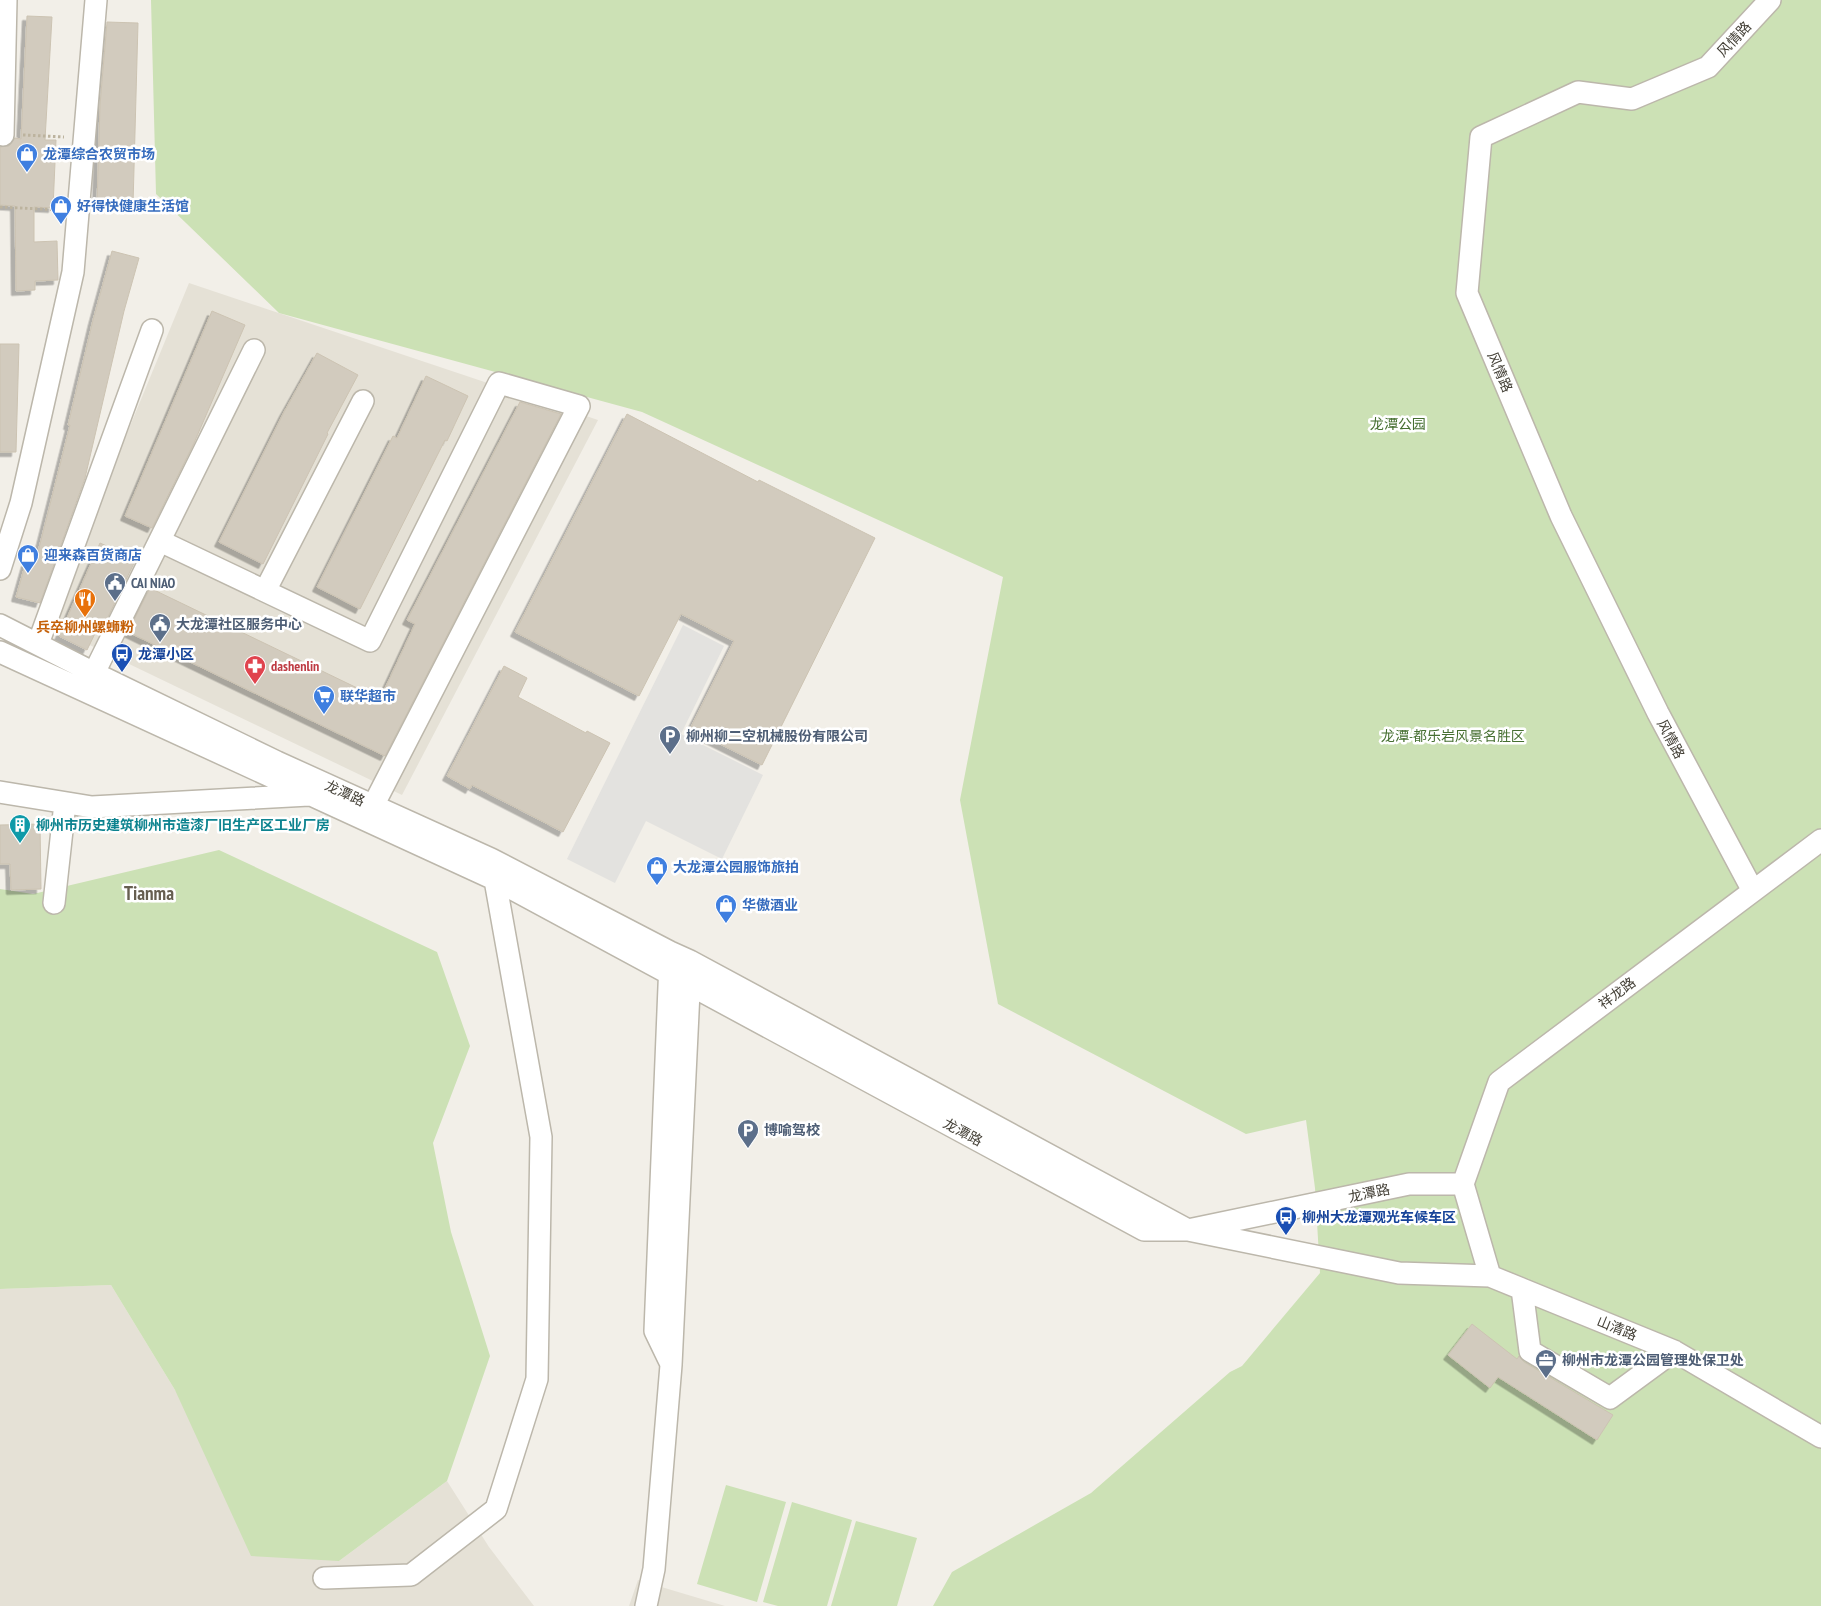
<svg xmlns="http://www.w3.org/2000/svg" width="1821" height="1606" font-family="'PT Sans Narrow','Noto Sans SC',sans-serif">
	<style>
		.residential { fill: #e5e1d6 }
		.green { fill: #cce1b5 }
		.parking { fill: #e3e2df }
		.building { fill: #d2cbbe; stroke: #ccc3b2; filter: url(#shadow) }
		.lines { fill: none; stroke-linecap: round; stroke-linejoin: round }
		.minor-casing { stroke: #bcb7ab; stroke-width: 24 }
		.path { stroke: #bcb39e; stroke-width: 3; stroke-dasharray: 2.5 2.5; stroke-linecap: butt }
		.minor { stroke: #fff; stroke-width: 21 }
		.labels { text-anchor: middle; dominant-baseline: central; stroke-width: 5; stroke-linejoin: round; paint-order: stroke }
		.street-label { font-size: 14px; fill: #444037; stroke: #fff }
		.shop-label { font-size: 14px; font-weight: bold; fill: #366cbe; stroke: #fff; text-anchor: start }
		.park-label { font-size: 14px; fill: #466f31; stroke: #fff }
		.service-label { font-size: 14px; font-weight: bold; fill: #4e5e75; stroke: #fff; text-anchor: start }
		.food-label { font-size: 14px; font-weight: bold; fill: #c56008; stroke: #fff }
		.transit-label { font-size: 14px; font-weight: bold; fill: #164399; stroke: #fff; text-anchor: start }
		.health-label { font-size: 14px; font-weight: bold; fill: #be3a42; stroke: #fff; text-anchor: start }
		.culture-label { font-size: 14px; font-weight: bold; fill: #0d838f; stroke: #fff; text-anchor: start }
		.district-label { font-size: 19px; font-weight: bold; fill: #665e50; stroke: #fff }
	</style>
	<defs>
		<filter id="shadow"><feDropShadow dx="-4.5" dy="4.5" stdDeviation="0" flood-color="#0004"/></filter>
	</defs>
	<rect width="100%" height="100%" fill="#f2efe8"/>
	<!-- residential -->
	<path class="residential" d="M 189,283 L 598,420 L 402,795 L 48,625 Z
		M 111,1285 L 175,1390 L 339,1561 L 447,1481 L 489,1547 L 534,1606 L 0,1606 L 0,1289 Z
		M 638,1580 L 725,1606 L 629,1606 Z"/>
	<!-- green -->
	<path class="green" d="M 151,0 L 1821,0 L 1821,1606 L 933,1606 L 952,1572 L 1091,1493 L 1230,1372 L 1242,1366 L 1320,1273 L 1315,1188 L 1306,1120 L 1246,1134 L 998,1004 L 960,800 L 1003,577 L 642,412 L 279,313 L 156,194 Z
		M 219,850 L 437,952 L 470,1046 L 433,1143 L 451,1232 L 490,1356 L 447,1481 L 339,1561 L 251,1556 L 175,1390 L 111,1285 L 0,1289 L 0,889 L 33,894 Z
		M 726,1485 L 786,1502 L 757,1602 L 697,1584 Z
		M 792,1502 L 852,1520 L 827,1606 L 778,1606 L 763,1602 Z
		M 856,1521 L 917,1538 L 897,1606 L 831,1606 Z"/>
	<!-- parking -->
	<path class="parking" d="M 683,625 L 724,646 L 681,734 L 763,775 L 722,859 L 646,821 L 615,883 L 567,859 Z"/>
	<!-- building -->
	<path class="building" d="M 27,16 L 52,17 L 45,140 L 56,140 L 53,208 L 34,207 L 34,242 L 57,241 L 58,280 L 35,281 L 35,290 L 16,291 L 15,206 L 0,205 L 0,147 L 9,146 L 15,138 L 21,139 Z
		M 107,22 L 138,23 L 133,205 L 97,204 L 100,105 Z
		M 112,251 L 139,258 L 124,311 L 85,478 L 40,603 L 16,597 L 26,562 L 35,564 L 70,425 L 68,425 L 93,320 Z
		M 212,311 L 245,325 L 194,443 L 152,528 L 125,516 Z
		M 0,344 L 19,344 L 16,452 L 0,452 Z
		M 317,353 L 358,375 L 327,433 L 328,434 L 263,564 L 219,542 L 284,412 Z
		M 426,376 L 468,396 L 447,441 L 445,440 L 360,609 L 317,587 L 393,436 L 397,438 Z
		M 520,402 L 561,414 L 385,756 L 128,632 L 150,588 L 380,699 L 415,624 L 407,620 Z
		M 627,414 L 758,482 L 759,480 L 875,538 L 762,765 L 690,729 L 734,641 L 681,614 L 639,696 L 515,632 Z
		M 100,543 L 136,559 L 106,621 L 102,619 L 87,650 L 59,636 Z
		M 504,666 L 527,678 L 518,697 L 586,733 L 587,731 L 610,743 L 563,832 L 472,785 L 470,789 L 447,776 Z
		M 40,824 L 41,889 L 11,890 L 10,864 L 0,864 L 0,825 Z
		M 1472,1324 L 1517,1359 L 1519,1356 L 1524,1362 L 1613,1415 L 1597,1440 L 1498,1377 L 1490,1388 L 1448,1355 Z"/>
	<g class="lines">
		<!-- minor casing -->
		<g class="minor-casing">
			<path id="minor" d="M 3,135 L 6,0
				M 160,541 L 370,641 L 499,383 L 579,406 L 373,806
				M 0,569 L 21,503 L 73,272 L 96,0
				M 265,591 L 363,401
				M 0,625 L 94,673 L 277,762 L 491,859 L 670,952 L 690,961 L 1188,1230 L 1399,1273 L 1490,1276 L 1674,1351 L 1821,1437
				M 38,644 L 152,330
				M 0,652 L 494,879 L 1144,1230 L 1188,1230 L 1409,1184 L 1463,1184
				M 94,673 L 254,350
				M 0,792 L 92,807 L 309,795
				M 1753,891 L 1658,713 L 1561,516 L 1467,293 L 1481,137 L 1578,92 L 1632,99 L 1708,67 L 1770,0
				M 54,903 L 65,803
				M 670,962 L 655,1331 L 670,1362
				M 1463,1184 L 1499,1082 L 1821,840
				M 1463,1184 L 1490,1276
				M 1522,1289 L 1530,1351 L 1610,1398 L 1674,1351
				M 324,1578 L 411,1575 L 496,1509 L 537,1379 L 541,1137 L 493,869
				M 646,1606 L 654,1569 L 671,1365 L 690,971"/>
		</g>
		<!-- path -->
		<path class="path" d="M 23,135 L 64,137
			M 0,207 L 60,210"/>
		<!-- minor -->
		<use href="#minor" class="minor"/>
	</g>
	<!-- icons -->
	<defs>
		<g id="shop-pin" transform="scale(1.125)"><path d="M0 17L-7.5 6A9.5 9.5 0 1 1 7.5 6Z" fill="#3f7fe0" stroke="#fff"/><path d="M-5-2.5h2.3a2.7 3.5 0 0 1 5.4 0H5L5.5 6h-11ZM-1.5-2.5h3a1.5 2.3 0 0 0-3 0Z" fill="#fff"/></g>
		<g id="civic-pin" transform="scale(1.125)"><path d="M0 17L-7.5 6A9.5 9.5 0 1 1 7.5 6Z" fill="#5c6f8a" stroke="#fff"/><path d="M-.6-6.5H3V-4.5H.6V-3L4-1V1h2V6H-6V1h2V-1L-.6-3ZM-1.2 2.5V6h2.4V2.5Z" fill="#fff"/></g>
		<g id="restaurant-pin" transform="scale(1.125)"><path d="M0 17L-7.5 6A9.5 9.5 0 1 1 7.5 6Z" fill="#e8710a" stroke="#fff"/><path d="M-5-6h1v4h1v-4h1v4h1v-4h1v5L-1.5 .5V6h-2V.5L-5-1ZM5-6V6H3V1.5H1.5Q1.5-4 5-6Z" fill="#fff"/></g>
		<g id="bus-pin" transform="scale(1.125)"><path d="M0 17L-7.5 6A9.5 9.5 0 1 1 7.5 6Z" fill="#1a4fb4" stroke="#fff"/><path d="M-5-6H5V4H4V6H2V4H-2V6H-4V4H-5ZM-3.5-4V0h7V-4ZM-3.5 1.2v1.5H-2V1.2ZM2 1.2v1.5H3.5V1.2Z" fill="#fff"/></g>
		<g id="pharmacy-pin" transform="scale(1.125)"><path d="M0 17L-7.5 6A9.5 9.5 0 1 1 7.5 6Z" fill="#e0444e" stroke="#fff"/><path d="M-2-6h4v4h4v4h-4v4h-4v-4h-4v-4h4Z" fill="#fff"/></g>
		<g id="supermarket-pin" transform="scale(1.125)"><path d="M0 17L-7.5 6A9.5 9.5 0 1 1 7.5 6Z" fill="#3f7fe0" stroke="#fff"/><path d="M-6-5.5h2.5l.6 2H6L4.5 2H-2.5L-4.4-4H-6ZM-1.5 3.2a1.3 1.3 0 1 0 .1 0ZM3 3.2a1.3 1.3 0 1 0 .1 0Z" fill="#fff"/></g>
		<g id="parking-pin" transform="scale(1.125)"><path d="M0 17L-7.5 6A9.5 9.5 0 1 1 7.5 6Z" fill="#5c6f8a" stroke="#fff"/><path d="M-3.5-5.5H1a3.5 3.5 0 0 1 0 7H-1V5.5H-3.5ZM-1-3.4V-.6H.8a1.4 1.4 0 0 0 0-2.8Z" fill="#fff"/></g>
		<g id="building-pin" transform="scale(1.125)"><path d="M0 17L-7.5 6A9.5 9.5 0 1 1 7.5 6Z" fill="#0f9aa8" stroke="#fff"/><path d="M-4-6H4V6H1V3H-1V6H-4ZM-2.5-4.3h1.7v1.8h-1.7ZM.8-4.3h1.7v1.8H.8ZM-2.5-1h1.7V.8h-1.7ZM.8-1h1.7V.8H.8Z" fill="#fff"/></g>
		<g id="office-pin" transform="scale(1.125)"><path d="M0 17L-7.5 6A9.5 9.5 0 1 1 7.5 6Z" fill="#5c6f8a" stroke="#fff"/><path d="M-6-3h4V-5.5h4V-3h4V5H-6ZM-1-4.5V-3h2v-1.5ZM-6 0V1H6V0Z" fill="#fff"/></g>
	</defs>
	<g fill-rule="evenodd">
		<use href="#shop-pin" x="27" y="154"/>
		<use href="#shop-pin" x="61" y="206"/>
		<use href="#shop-pin" x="28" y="555"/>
		<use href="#civic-pin" x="115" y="583"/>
		<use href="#restaurant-pin" x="85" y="599"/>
		<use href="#civic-pin" x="160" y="624"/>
		<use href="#bus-pin" x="122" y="654"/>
		<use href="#pharmacy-pin" x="255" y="666"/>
		<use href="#supermarket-pin" x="324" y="696"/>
		<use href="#parking-pin" x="670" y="736"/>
		<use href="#building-pin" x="20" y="825"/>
		<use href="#shop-pin" x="657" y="867"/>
		<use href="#shop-pin" x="726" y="905"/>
		<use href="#parking-pin" x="748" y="1130"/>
		<use href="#bus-pin" x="1286" y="1217"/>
		<use href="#office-pin" x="1546" y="1360"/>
	</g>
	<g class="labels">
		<!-- street labels -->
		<g class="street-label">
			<text transform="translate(1734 39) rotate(-47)">风情路</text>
			<text transform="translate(1500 372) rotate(67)">风情路</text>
			<text transform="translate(1671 739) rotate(62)">风情路</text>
			<text transform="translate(345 793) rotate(25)">龙潭路</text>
			<text transform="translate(1617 993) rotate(-37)">祥龙路</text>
			<text transform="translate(963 1132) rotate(28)">龙潭路</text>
			<text transform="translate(1369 1193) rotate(-12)">龙潭路</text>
			<text transform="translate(1617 1328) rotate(22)">山清路</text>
		</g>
		<!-- shop labels -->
		<g class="shop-label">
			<text x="43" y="154">龙潭综合农贸市场</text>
			<text x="77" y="206">好得快健康生活馆</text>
			<text x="44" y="555">迎来森百货商店</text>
			<text x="340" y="696">联华超市</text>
			<text x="673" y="867">大龙潭公园服饰旅拍</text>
			<text x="742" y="905">华傲酒业</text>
		</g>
		<!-- park labels -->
		<g class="park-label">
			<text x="1398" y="424">龙潭公园</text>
			<text x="1453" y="736">龙潭-都乐岩风景名胜区</text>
		</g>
		<!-- service labels -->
		<g class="service-label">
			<text x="131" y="583">CAI NIAO</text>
			<text x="176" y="624">大龙潭社区服务中心</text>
			<text x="686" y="736">柳州柳二空机械股份有限公司</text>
			<text x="764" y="1130">博喻驾校</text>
			<text x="1562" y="1360">柳州市龙潭公园管理处保卫处</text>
		</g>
		<!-- food labels -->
		<g class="food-label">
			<text x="85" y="627">兵卒柳州螺蛳粉</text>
		</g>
		<!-- transit labels -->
		<g class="transit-label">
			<text x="138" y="654">龙潭小区</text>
			<text x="1302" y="1217">柳州大龙潭观光车候车区</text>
		</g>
		<!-- health labels -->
		<g class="health-label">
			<text x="271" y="666">dashenlin</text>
		</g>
		<!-- culture labels -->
		<g class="culture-label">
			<text x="36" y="825">柳州市历史建筑柳州市造漆厂旧生产区工业厂房</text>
		</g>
		<!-- district labels -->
		<g class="district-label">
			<text x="149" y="893">Tianma</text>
		</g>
	</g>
</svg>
